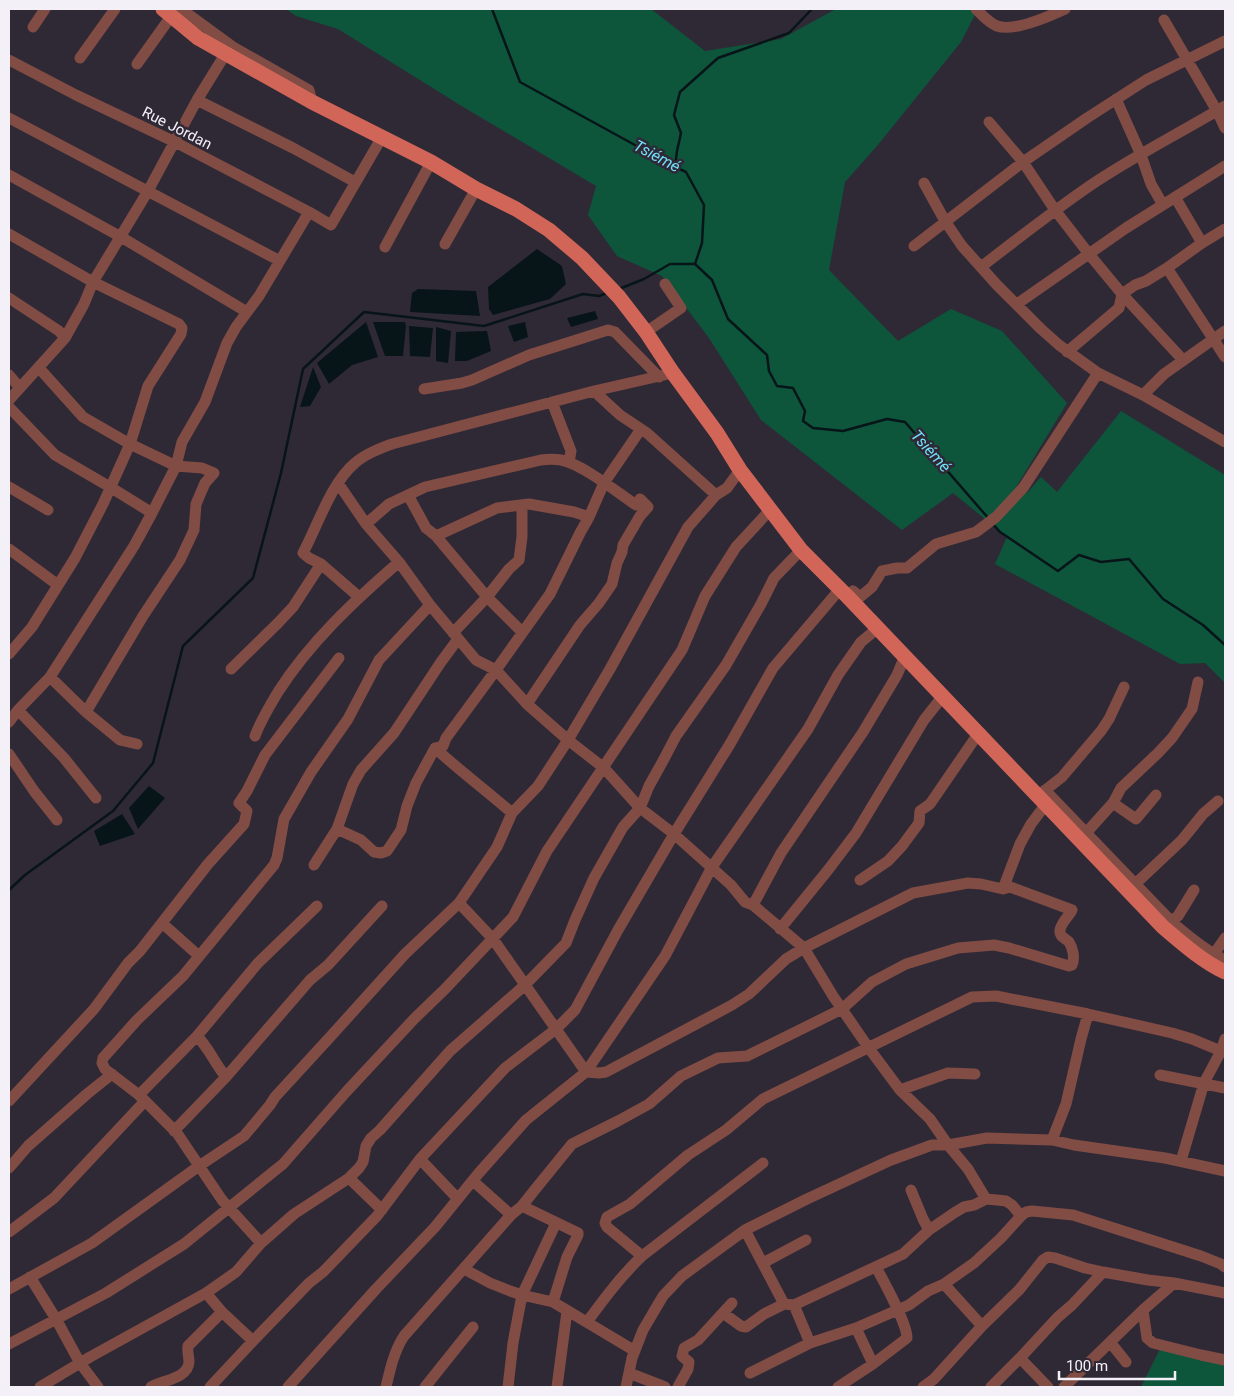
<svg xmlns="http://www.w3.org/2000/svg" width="1234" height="1396" font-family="Roboto,sans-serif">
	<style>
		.green { fill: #0d563c }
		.water { fill: #071518 }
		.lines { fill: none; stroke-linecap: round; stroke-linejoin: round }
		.stream { stroke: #071518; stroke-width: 2.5 }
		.minor { stroke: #814c44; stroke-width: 11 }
		.major { stroke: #d16658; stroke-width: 15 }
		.labels { text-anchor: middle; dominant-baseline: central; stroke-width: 5; stroke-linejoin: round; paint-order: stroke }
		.street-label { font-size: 15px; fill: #f4f0f8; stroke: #2f2936 }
		.water-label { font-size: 16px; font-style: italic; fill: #72dffa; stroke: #2f2936 }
	</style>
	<rect width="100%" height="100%" fill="#2f2936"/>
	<!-- green -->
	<path class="green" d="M 286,9 L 651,9 L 705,51 L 781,39 L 836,9 L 978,9 L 961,42 L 877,146 L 845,182 L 829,270 L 898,341 L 951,309 L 1002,331 L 1067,403 L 1015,489 L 1027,493 L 1041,477 L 1057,492 L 1121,411 L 1225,475 L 1225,683 L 1205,663 L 1180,664 L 995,564 L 1007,537 L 953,493 L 902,530 L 761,420 L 709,338 L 662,276 L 617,256 L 588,215 L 596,186 L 460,105 L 338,29 L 296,16 Z
		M 1163,1343 L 1225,1359 L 1225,1387 L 1141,1387 Z"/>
	<!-- water -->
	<path class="water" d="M 537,249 L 562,266 L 566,284 L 550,299 L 493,315 L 489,309 L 488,287 Z
		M 418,289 L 476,291 L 480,316 L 410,312 L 412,293 Z
		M 595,311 L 598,319 L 571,327 L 567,318 Z
		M 366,322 L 378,357 L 352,365 L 329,384 L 317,363 Z
		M 373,322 L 405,322 L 406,326 L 403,356 L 385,356 Z
		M 525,322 L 528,337 L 514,342 L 508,326 Z
		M 409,326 L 433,328 L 430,357 L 410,356 Z
		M 436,327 L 451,331 L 448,363 L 436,361 Z
		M 487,331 L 491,351 L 467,361 L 455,361 L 456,332 Z
		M 313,367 L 321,387 L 310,406 L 300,407 Z
		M 149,786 L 165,798 L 138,829 L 129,808 Z
		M 122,814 L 135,834 L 100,846 L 94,831 Z"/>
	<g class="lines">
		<!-- stream -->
		<path class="stream" d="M 492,9 L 520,82 L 675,167 L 686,172 L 704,205 L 702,243 L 695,264 L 712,280 L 728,319 L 767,355 L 769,371 L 777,386 L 793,388 L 805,411 L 803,421 L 813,428 L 843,431 L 887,419 L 905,422 L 989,519
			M 675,167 L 677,151 L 681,133 L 674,115 L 680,92 L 718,58 L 789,33 L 812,9
			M 619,289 L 644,279 L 670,264 L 695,264
			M 992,523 L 1000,532 L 1058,571 L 1079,555 L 1101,562 L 1129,559 L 1163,599 L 1203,625 L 1225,645
			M 9,890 L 25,875 L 113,811 L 153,763 L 183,646 L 253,578 L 281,473 L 303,369 L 364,312 L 484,326 L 583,294 L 599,296 L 607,293"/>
		<!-- minor -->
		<path class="minor" d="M 181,9 L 233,47 L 309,90 L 312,102
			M 976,9 C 982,15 989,23 997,26 C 1014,32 1050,16 1065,9
			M 1164,20 L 1217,111 L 1225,128
			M 33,27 L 45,9
			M 80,58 L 115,9
			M 9,60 L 76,95 L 175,142 L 309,212 L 331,225 L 382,137
			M 137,64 L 172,15
			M 1116,99 L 1141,155 L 1151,184 L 1163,205
			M 197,100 L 293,148 L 355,182
			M 9,118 L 280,261
			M 989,122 L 1023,162 L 1055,210 L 1089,254 L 1122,294 L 1183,360
			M 9,175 L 121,237 L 247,312
			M 924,183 L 945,221 L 962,246 L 997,285 L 1041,329 L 1059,345 L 1098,373 L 1143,395 L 1225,442
			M 1175,197 L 1202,243
			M 9,234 L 93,282 L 179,324 L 182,328 L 181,334 L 148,386 L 130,444 L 103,504 L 75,558 L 32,627 L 9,654
			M 445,244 L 476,189
			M 914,246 L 1023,162 L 1087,118 L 1146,80 L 1225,41
			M 385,247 L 431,162
			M 981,267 C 1017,239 1053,211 1091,185 C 1134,156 1180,133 1225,106
			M 1167,268 L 1225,357
			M 9,298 L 59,331 L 65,338
			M 1017,304 L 1126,228 L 1225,166
			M 646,332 L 681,308 L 665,284
			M 1067,352 L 1119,308 L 1122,294 L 1135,285 L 1146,281 L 1167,268 L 1202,243 L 1225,229
			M 39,368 L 83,417 L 130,444 L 176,466 L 202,468 L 214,473 L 205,483 L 196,504 L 194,530 L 180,560 L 143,616 L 86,712
			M 9,375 L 20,388
			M 424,389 L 462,383 L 472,380 L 529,355 L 608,330 L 615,332 L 659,377
			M 594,391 L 620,415 L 647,433 L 716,495
			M 1143,395 L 1164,374 L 1225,331
			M 9,400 L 65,338 L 84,304 L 93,282 L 148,191 L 197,100 L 226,53
			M 552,402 L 571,451 L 569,462
			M 9,407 L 55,455 L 110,487 L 152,513
			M 338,483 L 366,524 L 399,562 L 430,605 L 476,660 L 496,670 L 527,704 L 568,740 L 604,768 L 640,808 L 674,834 L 731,885 L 745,902 L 753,905 L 804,948 L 833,996 L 868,1047 L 900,1090 L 930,1119 L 948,1145 L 968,1169 L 986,1199
			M 9,487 L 48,510
			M 408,495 L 426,528 L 436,536 L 487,597 L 522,632
			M 366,524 L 389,504 L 425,487 L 541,460 C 548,459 555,459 561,460 C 582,464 617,492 636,505 L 640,499 L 648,507 L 640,516 L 623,545 L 622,552 L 617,563 L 612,584 L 599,603 L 580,625 L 527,704
			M 436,536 L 497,508 L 529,504 L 574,512 L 589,517
			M 9,549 L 58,585
			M 847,596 L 853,591 L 860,597 L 872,587 L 882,571 L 897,568 L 907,568 L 936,544 L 976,532 L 996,517 L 1023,488 L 1098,373
			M 359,597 L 321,564 L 309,558 L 303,553 C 318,525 331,483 355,463 C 365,454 379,449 392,444 L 594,391 L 673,373
			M 453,633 L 487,597 L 509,569 L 519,560 L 522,537 L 522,505
			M 231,669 L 278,623 L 293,607 L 321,564
			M 50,677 L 86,712 L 120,740 L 137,744
			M 18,710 L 64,758 L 96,798
			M 9,722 L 18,710 L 50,677 L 134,546 L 152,513 L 176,466 L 182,442 L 205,402 L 227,343 L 236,327 L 259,296 L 309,212
			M 255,736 C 261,720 269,707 278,692 C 310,642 354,601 399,562
			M 435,748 C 460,771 487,791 512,813
			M 9,754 L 34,791 L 57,820
			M 1045,790 L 1171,921 C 1188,936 1205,950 1225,960
			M 1039,795 L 1062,777 L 1101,731 L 1109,719 L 1124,687
			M 1113,803 L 1136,819 L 1156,795
			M 337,829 L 361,840 L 374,852 L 381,853 L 387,851 L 401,830 L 407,806 L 416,783 L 435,748 L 443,746 L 446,738 L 496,670 L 550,594 L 580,533 L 589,517 L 604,483 L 641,429
			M 1086,833 L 1113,803 L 1121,788 L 1158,753 L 1172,738 L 1192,709 L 1198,682
			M 314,865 L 337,829 L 353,784 L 361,770 L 394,733 L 441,662 L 458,639
			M 860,880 L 888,861 L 902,846 L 919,823 L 920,811 L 930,804 L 978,734
			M 1131,888 L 1182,840 L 1203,814 L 1218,801
			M 1003,889 L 1020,844 L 1031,824 L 1046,804
			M 753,905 L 781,853 L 863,732 L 897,675 L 905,656
			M 162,923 L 199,956
			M 1167,924 L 1178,916 L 1194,890
			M 780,929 L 828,870 L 856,833 L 924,720 L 943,696
			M 1214,954 L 1225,938
			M 197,1036 C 209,1048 215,1064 226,1077
			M 1160,1075 L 1225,1088
			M 900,1090 L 948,1073 L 975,1074
			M 139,1095 L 197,1036 L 258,963 L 317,906
			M 9,1101 L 94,1009 L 128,963 L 140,951 L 208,864 L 244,824 L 247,811 L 239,803 L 247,791 L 265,755 L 339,658
			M 174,1131 L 226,1077 L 310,980 L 328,965 L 382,906
			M 1052,1140 L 1066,1104 L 1081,1039 L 1088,1014
			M 420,1159 L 458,1199
			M 1181,1161 L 1204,1083 L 1221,1051 L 1225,1039
			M 9,1168 L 28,1146 L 87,1094 L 112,1074
			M 349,1178 L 382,1210
			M 473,1181 L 511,1215
			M 911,1190 L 923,1219 L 929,1230
			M 522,1206 L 578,1233 L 578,1235 L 567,1257 L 553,1302
			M 745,1230 L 784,1304
			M 9,1232 L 54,1198 L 145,1101
			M 261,1243 L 222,1200 L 177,1133 L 139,1095 L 105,1069 L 102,1063 L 103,1058 L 137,1020 L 183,976 L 274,865 L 277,858 L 284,819 L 311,772 L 348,719 L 379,660 L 430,605
			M 642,1256 L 607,1227 L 605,1223 L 607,1217 L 630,1204 L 688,1155 L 726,1130 L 763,1099 L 972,997 L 996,996 L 1088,1014 L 1172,1033 L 1192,1039 L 1221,1051
			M 763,1263 L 806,1240
			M 464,1269 L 490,1283 L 510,1291 L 522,1295 L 553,1302 L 635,1351
			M 30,1277 L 56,1319 L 80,1363 L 98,1387
			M 944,1284 L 982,1326
			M 9,1289 L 92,1243 L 199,1166 L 244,1136 L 270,1105 L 275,1097 L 331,1036 L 405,954 L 459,903 L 497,847 L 512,813 L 538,786 L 568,740 L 610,669 L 688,527 L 716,495 L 727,488 L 740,470
			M 206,1293 L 222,1312 L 253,1341
			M 794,1305 L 810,1343
			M 1143,1310 L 1147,1338 L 1153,1343 L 1201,1355 L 1225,1360
			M 723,1313 L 741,1326 L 746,1327 L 764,1314 L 784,1304 L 794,1305 L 903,1254 L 929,1230 L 954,1213 L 964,1207 L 974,1205 L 986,1199 L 997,1200 L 1006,1201 L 1012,1205 L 1021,1216
			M 587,1322 C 604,1299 621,1276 642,1256 L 763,1163
			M 856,1328 L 873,1364
			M 1110,1342 L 1126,1362
			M 9,1344 L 106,1293 L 184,1244 L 283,1164 L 346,1092 L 414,1019 L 445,989 L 513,917 L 547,851 L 682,650 L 705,596 L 736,547 L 770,510
			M 629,1373 L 665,1387
			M 750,1373 L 810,1343 L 856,1328 L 909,1305 L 928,1291 L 944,1284 L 974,1263 L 1001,1238 L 1021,1216 L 1026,1212 L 1032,1211 L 1073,1215 L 1201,1256 L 1221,1264 L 1225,1267
			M 40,1387 L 90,1357 L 206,1293 L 236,1272 L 261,1243 L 294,1214 L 349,1178 L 359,1168 L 363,1162 L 366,1146 L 371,1138 L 380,1130 L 450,1051 L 525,985 L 566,943 L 575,920 L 594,878 L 623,827 L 640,808 L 649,786 L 664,759 L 676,736 L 726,665 L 761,604 L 774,578 L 801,550
			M 151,1387 C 162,1380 188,1379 189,1362 C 189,1357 187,1351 188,1346 L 222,1312
			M 210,1387 L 253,1341 L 309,1283 L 323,1272 L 377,1216 L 420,1159 L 505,1068 L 556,1029 L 575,1010 L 618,930 L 674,834 L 730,744 L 773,668 L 840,589
			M 288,1387 L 376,1289 L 435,1227 L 478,1174 L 526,1120 L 586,1072 L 665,956 L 712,867 L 808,729 L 838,675 L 861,642 L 878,628
			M 386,1387 C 390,1370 394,1351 404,1336 L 511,1215 L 522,1206 L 533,1192 L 572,1144 L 618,1121 L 649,1104 L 681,1076 L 718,1058 L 747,1056 L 842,1009 L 872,982 L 906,964 L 958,948 L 994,945 L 1009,948 L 1069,966 L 1072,965 C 1075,958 1073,948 1069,942 C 1065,938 1059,937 1060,930 C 1061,923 1069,916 1072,910 L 1010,887 L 1003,889 L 981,884 L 968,883 L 913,893 L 804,948 L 786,959 L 749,994 L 732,1005 L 606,1072 L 599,1073 L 586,1072 L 493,939 L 459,903
			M 425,1387 L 473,1327
			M 508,1387 L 513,1343 L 522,1295 L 556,1223
			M 557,1387 L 567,1311
			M 626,1387 L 632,1358 L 643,1330 L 663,1296 L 682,1276 L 745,1230 L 807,1199 L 891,1160 L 932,1145 L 948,1145 L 987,1138 L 1052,1140 L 1074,1145 L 1165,1158 L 1225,1171
			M 678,1387 L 688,1369 L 689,1362 L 682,1356 L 684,1348 L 698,1340 L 732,1303
			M 838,1387 L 873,1364 L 907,1338 C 907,1323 884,1282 876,1267
			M 923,1387 L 934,1379 L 982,1326 L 1019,1290 L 1043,1260 L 1048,1257 L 1055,1258 L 1085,1268 L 1103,1272 L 1148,1280 L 1174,1283 L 1225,1293
			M 991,1387 L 1020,1358
			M 1048,1387 L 1020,1358 L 1058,1317 L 1072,1305 L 1103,1272
			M 1064,1387 L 1143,1310 L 1174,1283"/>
		<!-- major -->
		<path class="major" d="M 163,9 L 198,38 L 312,102 L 431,162 L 476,189 L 516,209 L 549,230 L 582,258 L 619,297 L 646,332 L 673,373 L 717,433 L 740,470 L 801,550 L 847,596 L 1163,927 C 1183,944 1202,961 1225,972"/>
	</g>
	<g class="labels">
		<!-- street labels -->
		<g class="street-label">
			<text transform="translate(177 128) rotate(27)">Rue Jordan</text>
		</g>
		<!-- water labels -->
		<g class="water-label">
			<text transform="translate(657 156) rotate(28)">Tsiémé</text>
			<text transform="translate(931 451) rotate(48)">Tsiémé</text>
		</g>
	</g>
	<!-- border -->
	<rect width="1234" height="1396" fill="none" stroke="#f4f0f8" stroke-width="20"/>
	<!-- scale -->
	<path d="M1059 1371v8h116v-8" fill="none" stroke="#f4f0f8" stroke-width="2.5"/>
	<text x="1066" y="1371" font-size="15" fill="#f4f0f8" stroke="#2f2936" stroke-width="4" paint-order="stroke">100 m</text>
</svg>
